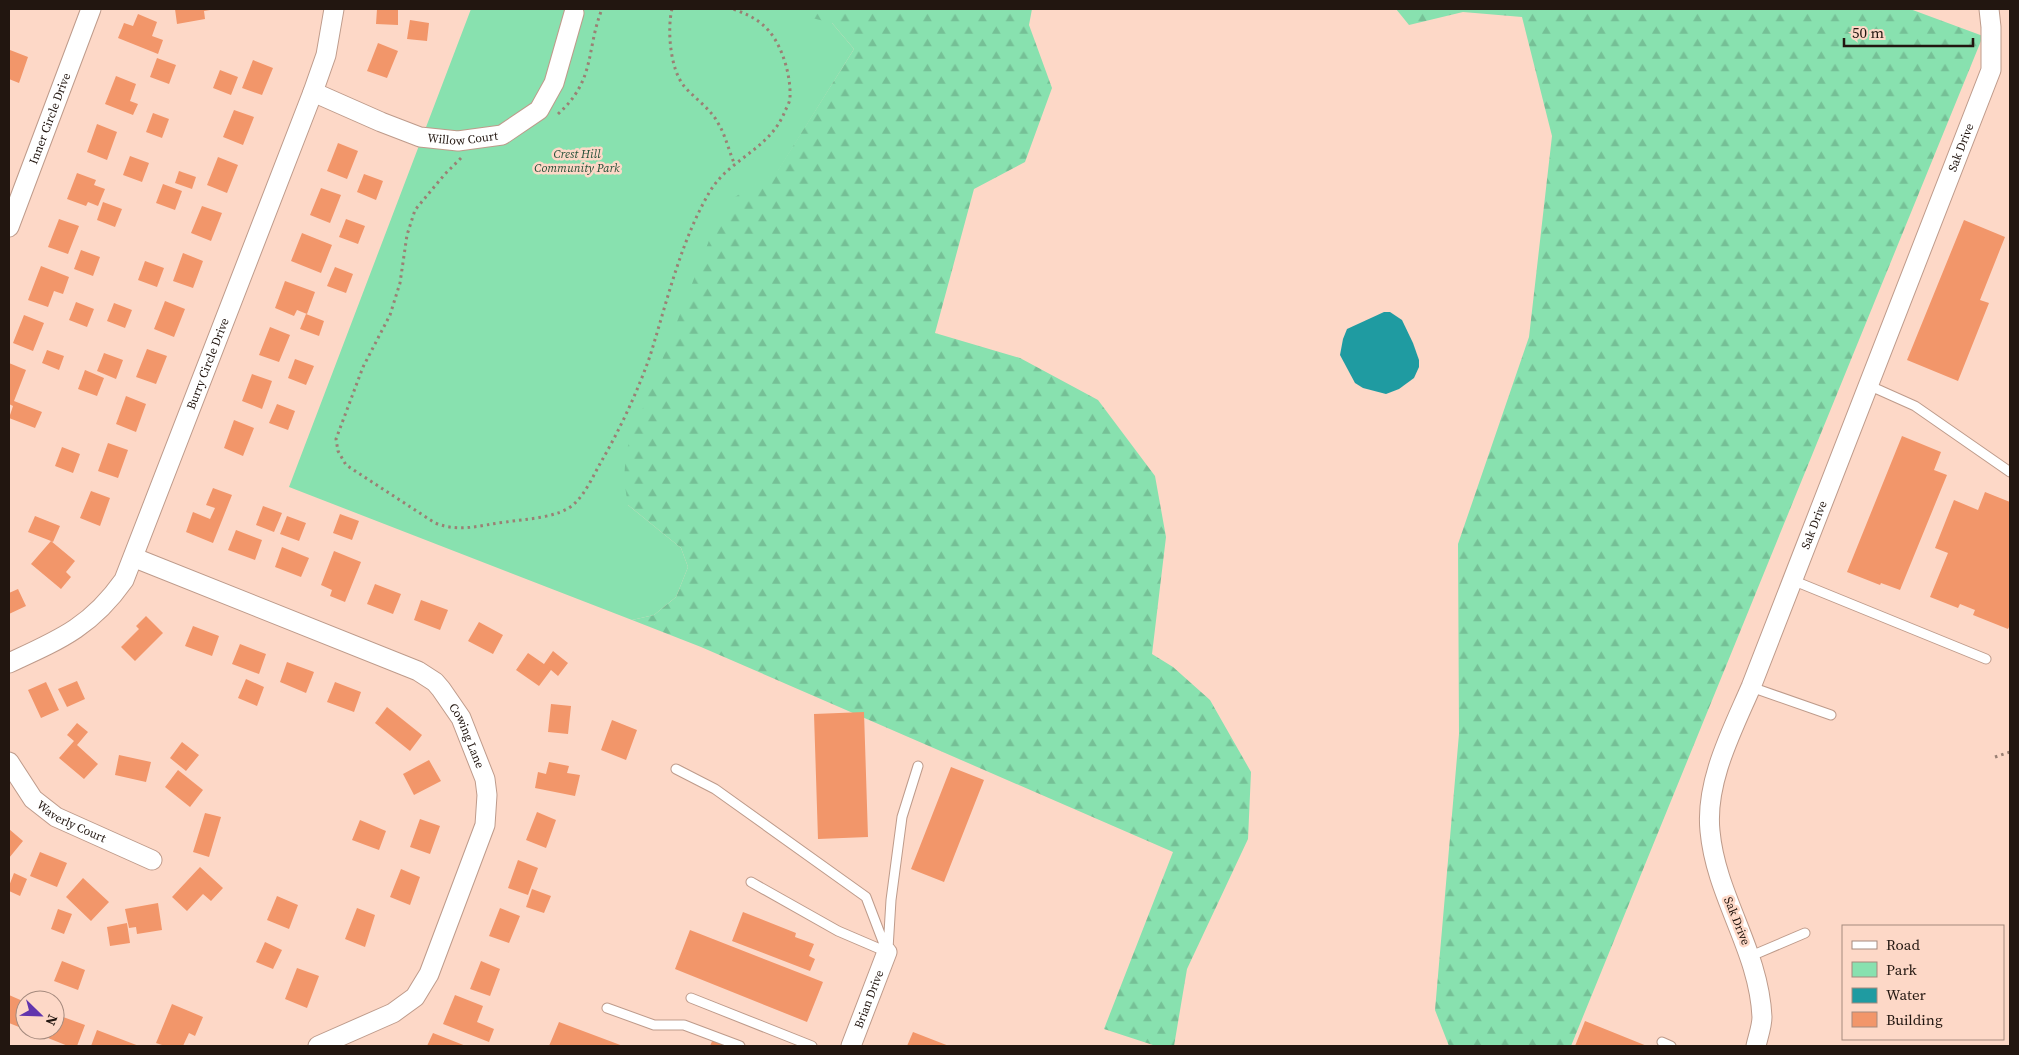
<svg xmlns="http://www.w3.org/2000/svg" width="2019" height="1055" font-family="'Source Serif 4',serif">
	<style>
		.green { fill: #88e1af }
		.forest { fill: url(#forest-firs) }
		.water { fill: #1f9ba1 }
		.building { fill: #f2966a }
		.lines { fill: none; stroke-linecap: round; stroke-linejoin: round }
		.service-casing { stroke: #be9b8b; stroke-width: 11 }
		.minor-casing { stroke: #be9b8b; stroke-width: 21 }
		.path { stroke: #9a8074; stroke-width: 3; stroke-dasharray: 2.5 4; stroke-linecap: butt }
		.service { stroke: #fff; stroke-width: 9 }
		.minor { stroke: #fff; stroke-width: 19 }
		.labels { text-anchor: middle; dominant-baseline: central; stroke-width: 5; stroke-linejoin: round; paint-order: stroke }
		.street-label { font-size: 12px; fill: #221610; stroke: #fdd8c7 }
		.park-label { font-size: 12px; font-style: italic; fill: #234e37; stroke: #fdd8c7 }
	</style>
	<defs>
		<pattern id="forest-firs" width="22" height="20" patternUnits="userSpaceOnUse" patternTransform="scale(1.25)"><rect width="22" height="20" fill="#88e1af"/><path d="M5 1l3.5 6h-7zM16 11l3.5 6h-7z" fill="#75c096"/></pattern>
	</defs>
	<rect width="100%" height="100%" fill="#fdd8c7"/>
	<!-- green -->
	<path class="green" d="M 471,9 L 833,9 L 832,23 L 854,49 L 778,171 L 735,198 L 628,505 L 681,548 L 688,567 L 676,597 L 654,615 L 632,620 L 289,487 Z"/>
	<!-- forest -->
	<path class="forest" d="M 789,9 L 1032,9 L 1029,25 L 1052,88 L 1025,162 L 974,189 L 935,333 L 1020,358 L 1098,400 L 1155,476 L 1166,537 L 1152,654 L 1173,667 L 1210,700 L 1251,772 L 1248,839 L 1187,969 L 1174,1046 L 1156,1046 L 1104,1029 L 1173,852 L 701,647 L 632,620 L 654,615 L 676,597 L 688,567 L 681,548 L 628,505 L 624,480 L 626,451 L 712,233 L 735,197 L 778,170 L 854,49 L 832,23 L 792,13 Z
		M 1396,9 L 1910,9 L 1983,36 L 1571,1046 L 1449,1046 L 1435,1010 L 1459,734 L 1458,544 L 1529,337 L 1552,136 L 1522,17 L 1463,12 L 1409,25 Z"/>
	<!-- water -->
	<path class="water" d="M 1384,312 L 1390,312 L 1402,320 L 1413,343 L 1419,360 L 1419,367 L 1414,378 L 1399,389 L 1386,394 L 1363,388 L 1355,383 L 1340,355 L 1343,339 L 1347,329 Z"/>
	<!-- building -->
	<path class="building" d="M 175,9 L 210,9 L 210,10 L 204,11 L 205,19 L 177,24 Z
		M 377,9 L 398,9 L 398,25 L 376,24 Z
		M 138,14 L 157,22 L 152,36 L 163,40 L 158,54 L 118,38 L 124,23 L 133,26 Z
		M 410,20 L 429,23 L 427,41 L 407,39 Z
		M 378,43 L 398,51 L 387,78 L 367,71 Z
		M 10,50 L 28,57 L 19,83 L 9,79 Z
		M 157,58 L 176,65 L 169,84 L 150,77 Z
		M 253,60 L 273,68 L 262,95 L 242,88 Z
		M 220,70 L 238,77 L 231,95 L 213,88 Z
		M 116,76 L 136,84 L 130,101 L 138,104 L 133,115 L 105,104 Z
		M 234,110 L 254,117 L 243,145 L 223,137 Z
		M 153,113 L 169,119 L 162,138 L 146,132 Z
		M 97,124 L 117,132 L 107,160 L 87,152 Z
		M 338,143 L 358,151 L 347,179 L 327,171 Z
		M 130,156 L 149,163 L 142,182 L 123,175 Z
		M 218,157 L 238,165 L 227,193 L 207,185 Z
		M 179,171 L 196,177 L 192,189 L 175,183 Z
		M 77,173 L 96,180 L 94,185 L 105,189 L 98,206 L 88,202 L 86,206 L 67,199 Z
		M 364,174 L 383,181 L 376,200 L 357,192 Z
		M 163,184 L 182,191 L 175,210 L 156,203 Z
		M 321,188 L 341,195 L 330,223 L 310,215 Z
		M 103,202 L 122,209 L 115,227 L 97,220 Z
		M 202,206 L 222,213 L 211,241 L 191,233 Z
		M 59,219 L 79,226 L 68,254 L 48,247 Z
		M 346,219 L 365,226 L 358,244 L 339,237 Z
		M 1964,220 L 2005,237 L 1980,300 L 1989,303 L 1958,381 L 1907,360 Z
		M 302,233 L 332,245 L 321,273 L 291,261 Z
		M 81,250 L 100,257 L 93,276 L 74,269 Z
		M 183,253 L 203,261 L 193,288 L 173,281 Z
		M 145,261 L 164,268 L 157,287 L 138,280 Z
		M 41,266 L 69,277 L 63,294 L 54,291 L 48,307 L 28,300 Z
		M 335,267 L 353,274 L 346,293 L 327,286 Z
		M 285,281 L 315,292 L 307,314 L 297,310 L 294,316 L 275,308 Z
		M 165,301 L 185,309 L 174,337 L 154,329 Z
		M 76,302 L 94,309 L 87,327 L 69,320 Z
		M 114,303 L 132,310 L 125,328 L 107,321 Z
		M 306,314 L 324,321 L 319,336 L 300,329 Z
		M 24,315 L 44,323 L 33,351 L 13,343 Z
		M 270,327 L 290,335 L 279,362 L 259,355 Z
		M 147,349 L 167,356 L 156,384 L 136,377 Z
		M 47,350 L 64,356 L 59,370 L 42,363 Z
		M 104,353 L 123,360 L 116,379 L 97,371 Z
		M 295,359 L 314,366 L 306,385 L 288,378 Z
		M 9,363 L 26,370 L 14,401 L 42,412 L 35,428 L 9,418 L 13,406 L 9,404 Z
		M 85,370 L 104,378 L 97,396 L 78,389 Z
		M 252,374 L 272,381 L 262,409 L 242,401 Z
		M 126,396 L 146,404 L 136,432 L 116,424 Z
		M 277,404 L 295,411 L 288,430 L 269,423 Z
		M 234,420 L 254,428 L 243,456 L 224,448 Z
		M 1902,436 L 1941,452 L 1934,470 L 1947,475 L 1900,590 L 1881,583 L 1880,585 L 1847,572 Z
		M 108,443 L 128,450 L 118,478 L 98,471 Z
		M 62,447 L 80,454 L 73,473 L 55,466 Z
		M 213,488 L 232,495 L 213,543 L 186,532 L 193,512 L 210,519 L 215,508 L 206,505 Z
		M 91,491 L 110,498 L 100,526 L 80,518 Z
		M 1985,492 L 2010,502 L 2010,625 L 2008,629 L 1973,615 L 1975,610 L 1960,604 L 1958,608 L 1930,597 L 1948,553 L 1935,548 L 1954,500 L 1978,510 Z
		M 263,506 L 282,513 L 274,532 L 256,525 Z
		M 340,514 L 359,521 L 352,540 L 333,533 Z
		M 35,516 L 60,526 L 53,542 L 51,541 L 75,561 L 66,572 L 71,577 L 61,589 L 31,564 L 51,541 L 28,532 Z
		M 287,516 L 306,523 L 299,541 L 280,534 Z
		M 236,530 L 262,540 L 255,560 L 228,550 Z
		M 282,547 L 309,558 L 301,577 L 275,567 Z
		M 334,551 L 361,562 L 345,602 L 330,596 L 332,590 L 321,585 Z
		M 375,584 L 401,594 L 393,614 L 367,604 Z
		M 18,589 L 26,606 L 9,614 L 9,593 Z
		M 421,600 L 448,610 L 440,630 L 414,620 Z
		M 146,616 L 163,633 L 135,661 L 121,647 L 139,629 L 136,626 Z
		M 479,622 L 503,635 L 493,654 L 468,641 Z
		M 193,626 L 219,636 L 212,656 L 185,646 Z
		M 240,644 L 266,654 L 259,674 L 232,664 Z
		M 553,651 L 568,663 L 558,676 L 551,670 L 539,686 L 516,670 L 528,653 L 544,664 Z
		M 287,662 L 314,672 L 306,693 L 280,682 Z
		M 246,679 L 264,687 L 257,706 L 238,698 Z
		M 77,681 L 85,699 L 67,707 L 58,689 Z
		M 46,682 L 59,710 L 41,718 L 28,690 Z
		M 335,682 L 361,692 L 354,712 L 327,702 Z
		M 551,704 L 571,706 L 568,734 L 548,732 Z
		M 387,707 L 422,735 L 410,751 L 375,723 Z
		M 864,712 L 868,837 L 818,839 L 814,714 Z
		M 612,720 L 637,730 L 626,760 L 601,750 Z
		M 77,723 L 88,732 L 77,745 L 98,764 L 84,779 L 59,758 L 74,741 L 67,735 Z
		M 182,742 L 199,755 L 186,771 L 170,758 Z
		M 119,755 L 151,762 L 146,782 L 115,775 Z
		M 429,760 L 441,781 L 414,795 L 403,774 Z
		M 549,762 L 569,766 L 567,773 L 580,775 L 575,796 L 535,788 L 538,772 L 546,774 Z
		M 951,767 L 984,780 L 944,882 L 911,869 Z
		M 178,770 L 203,790 L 190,807 L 165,787 Z
		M 537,812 L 556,820 L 546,848 L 526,840 Z
		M 205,813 L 221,817 L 209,857 L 193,852 Z
		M 420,819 L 440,826 L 430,854 L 410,847 Z
		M 360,820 L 386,831 L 379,850 L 352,840 Z
		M 9,829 L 23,841 L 9,858 Z
		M 40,852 L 67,863 L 57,887 L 30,876 Z
		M 518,860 L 538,868 L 528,895 L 508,888 Z
		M 200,867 L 223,888 L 211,901 L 203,894 L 187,911 L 172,897 Z
		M 401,869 L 420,877 L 410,905 L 390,897 Z
		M 14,873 L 27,879 L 20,896 L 9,891 L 9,886 Z
		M 83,878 L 109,902 L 91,921 L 66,897 Z
		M 532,889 L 551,896 L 544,913 L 526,907 Z
		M 277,896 L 298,905 L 289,929 L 267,920 Z
		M 158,903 L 162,930 L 137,934 L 136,927 L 129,928 L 125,909 Z
		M 357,908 L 375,915 L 365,947 L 345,939 Z
		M 500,908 L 520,916 L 509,943 L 489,936 Z
		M 58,909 L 72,914 L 64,934 L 51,929 Z
		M 743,912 L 796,933 L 795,937 L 814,944 L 809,956 L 815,959 L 810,971 L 732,941 Z
		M 127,923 L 130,943 L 110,946 L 107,927 Z
		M 690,930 L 823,982 L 807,1022 L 675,969 Z
		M 265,942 L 282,950 L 273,969 L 256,962 Z
		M 62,961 L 85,970 L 78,990 L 54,981 Z
		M 481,961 L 500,969 L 490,996 L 470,989 Z
		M 297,968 L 319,976 L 307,1008 L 285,999 Z
		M 9,995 L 25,1002 L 25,1024 L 21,1023 L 19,1027 L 9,1023 Z
		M 455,995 L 483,1006 L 477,1022 L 494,1029 L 489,1042 L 443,1024 Z
		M 172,1004 L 203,1017 L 195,1036 L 189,1033 L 183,1046 L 165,1046 L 156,1043 Z
		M 55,1014 L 85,1025 L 77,1046 L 68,1046 L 43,1036 L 45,1030 L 55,1030 Z
		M 1585,1021 L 1647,1046 L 1575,1046 Z
		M 559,1022 L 623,1046 L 549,1046 Z
		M 97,1030 L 139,1046 L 91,1046 Z
		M 913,1032 L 949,1046 L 907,1046 Z
		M 433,1033 L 466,1046 L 427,1046 Z
		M 713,1039 L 731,1046 L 710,1046 Z"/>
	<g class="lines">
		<!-- service casing -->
		<g class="service-casing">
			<path id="service" d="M 1868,385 L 1915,406 L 2010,472
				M 1792,580 L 1986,659
				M 1751,687 L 1831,715
				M 676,769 L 715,789 L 866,897 L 887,952
				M 751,882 L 838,931 L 887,952
				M 888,949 L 891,900 L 902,817 L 918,766
				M 1751,956 L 1805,933
				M 691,998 L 812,1046
				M 607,1008 L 654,1025 L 684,1025 L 740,1046
				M 1662,1042 L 1671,1046"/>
		</g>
		<!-- minor casing -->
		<g class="minor-casing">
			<g id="minor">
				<path id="s1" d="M 313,92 L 381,122 L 420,137 L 458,141 L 502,135 L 539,110 L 554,83 L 574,13"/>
				<path id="s2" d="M 9,227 L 91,9"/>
				<path id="s3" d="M 135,558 L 418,671 L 435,682 L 441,689 L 461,718 L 485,779 L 487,795 L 485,825 L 429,974 L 415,997 L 393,1013 L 318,1046"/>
				<path id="s4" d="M 9,663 C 59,640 91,627 124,580 L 313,92 L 326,55 L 334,9"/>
				<path id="s5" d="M 9,762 L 33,799 L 56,817 L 152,860"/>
				<path id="s6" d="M 851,1046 L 887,952"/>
				<path id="s7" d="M 1756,1046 C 1758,1037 1762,1026 1762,1017 C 1759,950 1716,897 1710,831 C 1705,782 1732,731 1751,687 L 1991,70 L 1991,27 L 1989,9"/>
			</g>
		</g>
		<!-- path -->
		<path class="path" d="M 672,9 C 667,29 670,69 684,86 C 695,99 710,108 718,123 C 726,136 729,152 735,165
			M 558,114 C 596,80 586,49 602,9
			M 461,158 L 445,174 L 415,210 L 407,235 L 400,283 L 390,315 L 363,367 L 336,439 L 338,451 L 346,465 L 435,523 C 461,533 479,525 506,522 C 525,519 559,518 574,504 C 586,493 593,476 601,462 C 620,429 637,393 650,356 C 667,302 680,243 709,193 C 728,159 770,150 785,111 C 787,107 790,102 790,97 C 791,74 781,40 763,25 C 754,17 744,13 733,9
			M 1995,757 L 2010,752"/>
		<!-- service -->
		<use href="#service" class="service"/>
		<!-- minor -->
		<use href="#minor" class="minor"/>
	</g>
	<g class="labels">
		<!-- street labels -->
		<g class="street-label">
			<text stroke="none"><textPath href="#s2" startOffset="116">Inner Circle Drive</textPath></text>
			<text stroke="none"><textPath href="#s1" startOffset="159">Willow Court</textPath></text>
			<text stroke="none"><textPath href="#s7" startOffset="954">Sak Drive</textPath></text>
			<text stroke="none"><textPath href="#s4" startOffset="376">Burry Circle Drive</textPath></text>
			<text stroke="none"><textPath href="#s7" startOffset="549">Sak Drive</textPath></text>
			<text stroke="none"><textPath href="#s3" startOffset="388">Cowing Lane</textPath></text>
			<text stroke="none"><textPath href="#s5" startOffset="89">Waverly Court</textPath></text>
			<text transform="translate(1737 921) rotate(68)">Sak Drive</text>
			<text stroke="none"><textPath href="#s6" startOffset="50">Brian Drive</textPath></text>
		</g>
		<!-- park labels -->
		<g class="park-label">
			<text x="577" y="154">Crest Hill<tspan x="577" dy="14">Community Park</tspan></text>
		</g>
	</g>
	<!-- border -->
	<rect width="2019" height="1055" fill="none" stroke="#221610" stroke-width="20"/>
	<!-- legend -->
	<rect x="1842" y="925" width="162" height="115" fill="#fdd8c7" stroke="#a58a7e"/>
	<rect x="1852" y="941" width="25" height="8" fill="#ffffff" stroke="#a58a7e"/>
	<text x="1886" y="950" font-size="15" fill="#221610">Road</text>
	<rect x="1852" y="962" width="25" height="15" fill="#88e1af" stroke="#a58a7e"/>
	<text x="1886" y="975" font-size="15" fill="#221610">Park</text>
	<rect x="1852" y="988" width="25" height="15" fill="#1f9ba1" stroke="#a58a7e"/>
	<text x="1886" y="1000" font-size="15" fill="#221610">Water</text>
	<rect x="1852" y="1012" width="25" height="15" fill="#f2966a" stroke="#a58a7e"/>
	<text x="1886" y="1025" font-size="15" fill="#221610">Building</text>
	<!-- north arrow -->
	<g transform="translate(40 1015) rotate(113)"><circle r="24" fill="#fdd8c7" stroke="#a58a7e"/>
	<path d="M0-4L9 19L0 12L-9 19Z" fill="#6135ad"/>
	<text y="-8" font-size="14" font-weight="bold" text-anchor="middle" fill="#221610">N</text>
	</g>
	<!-- scale -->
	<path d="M1844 38v8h129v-8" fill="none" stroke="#221610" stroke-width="2.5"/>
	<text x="1852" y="38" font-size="15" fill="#221610" stroke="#fdd8c7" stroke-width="4" paint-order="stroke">50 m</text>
</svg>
